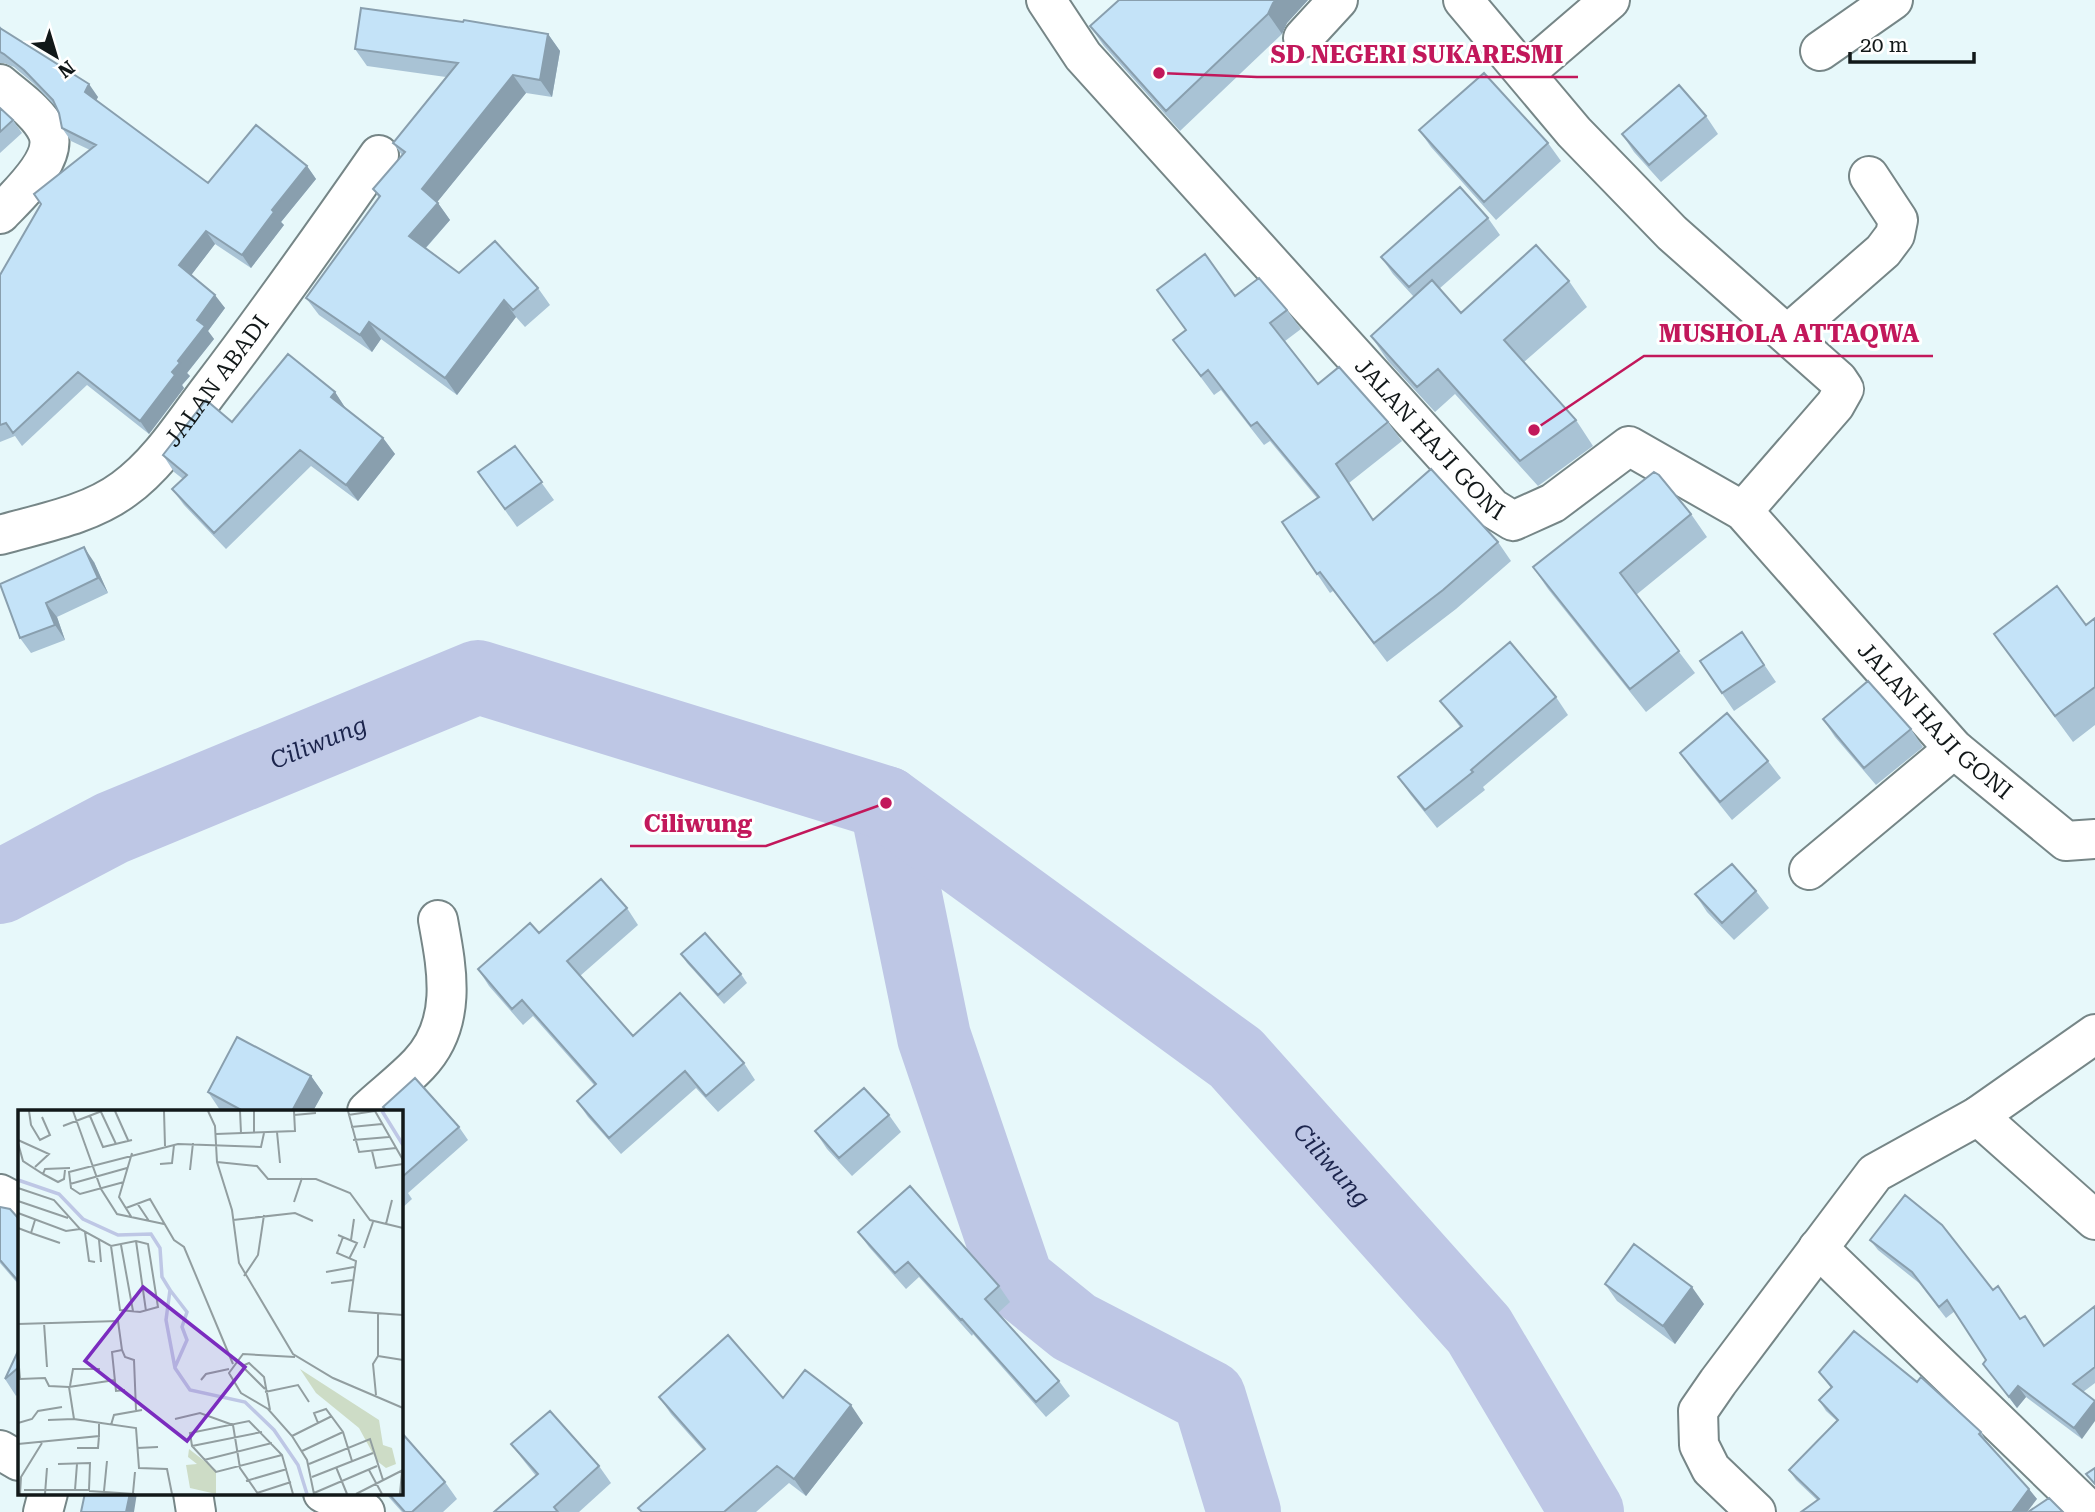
<svg xmlns="http://www.w3.org/2000/svg" width="2095" height="1512" font-family="'Roboto Serif',serif">
	<style>
		.lines { fill: none; stroke-linecap: round; stroke-linejoin: round }
		.river { stroke: #bec7e5; stroke-width: 74 }
		.minor-casing { stroke: #768687; stroke-width: 42 }
		.minor { stroke: #fff; stroke-width: 38 }
		.wall { fill: #a9c3d5 }
		.shaded-wall { fill: #899fae }
		.building { fill: #c4e3f8; stroke: #899fae; stroke-width: 2 }
		.labels { text-anchor: middle; dominant-baseline: central; stroke-width: 6; stroke-linejoin: round; paint-order: stroke }
		.street-label { font-size: 23px; fill: #121819; stroke: #fff }
		.water-label { font-size: 24px; font-style: italic; fill: #1c254d; stroke: #fff }
		.inset-river { fill: none; stroke: #bec7e5; stroke-width: 3.5 }
		.inset-road { fill: none; stroke: #929ea0; stroke-width: 2 }
		.view { fill: #7b2cbf; fill-opacity: 0.15; stroke: #7b2cbf; stroke-width: 3.5 }
		.inset-edge { fill: none; stroke: #121819; stroke-width: 3.5 }
		.leader { fill: none; stroke: #c2185b; stroke-width: 2.5 }
		.callout-dot { fill: #c2185b; stroke: #fff; stroke-width: 2.5 }
		.callout-label { font-size: 24px; text-anchor: middle; font-weight: bold; fill: #c2185b; stroke: #fff; stroke-width: 6; stroke-linejoin: round; paint-order: stroke }
	</style>
	<rect width="100%" height="100%" fill="#e7f8fa"/>
	<g class="lines">
		<!-- river -->
		<g class="river">
			<path d="M 886,803 L 934,1037 L 1017,1281 L 1074,1327 L 1209,1397 L 1244,1512"/>
			<path id="s1" d="M 0,887 L 112,828 L 478,677 L 886,803 L 1236,1058 L 1479,1330 L 1587,1512"/>
		</g>
		<!-- minor casing -->
		<g class="minor-casing">
			<g id="minor">
				<path id="s2" d="M 1046,0 L 1083,56 L 1492,508 L 1513,521 L 1553,503 L 1629,446 L 1743,511 L 1954,749 L 2066,841 L 2095,839"/>
				<path d="M 1463,0 L 1574,132 L 1672,233 L 1838,380 L 1844,389 L 1835,405 L 1743,511"/>
				<path d="M 1303,38 L 1338,0"/>
				<path d="M 1820,51 L 1893,0"/>
				<path d="M 1526,72 L 1610,0"/>
				<path d="M 0,84 C 16,98 38,112 47,131 C 60,158 17,196 0,214"/>
				<path d="M 1788,334 L 1883,251 L 1895,235 L 1898,220 L 1869,176"/>
				<path id="s3" d="M 0,535 C 42,523 89,515 124,489 C 159,464 185,422 211,388 C 269,312 324,234 379,155"/>
				<path d="M 1809,870 L 1954,749"/>
				<path d="M 367,1111 C 384,1095 403,1081 419,1064 C 458,1023 447,969 438,920"/>
				<path d="M 1978,1116 L 2095,1220"/>
				<path d="M 0,1194 L 19,1204"/>
				<path d="M 1818,1248 L 2091,1512"/>
				<path d="M 0,1450 L 19,1461"/>
				<path d="M 193,1493 L 196,1512"/>
				<path d="M 323,1493 L 365,1512"/>
				<path d="M 43,1512 L 48,1493"/>
				<path d="M 1756,1512 L 1711,1469 L 1699,1445 L 1698,1411 L 1718,1382 L 1875,1173 L 1978,1116 L 2095,1034"/>
			</g>
		</g>
		<!-- minor -->
		<use href="#minor" class="minor"/>
	</g>
	<!-- wall -->
	<path class="wall" d="M 1308,0 L 1287,23 L 1282,34 L 1180,131 L 1104,46 L 1090,26 Z
		M 0,26 L 3,31 L 98,97 L 96,100 L 208,183 L 307,166 L 316,179 L 281,222 L 284,225 L 251,268 L 215,244 L 191,275 L 225,308 L 208,331 L 214,339 L 187,373 L 190,376 L 182,385 L 184,388 L 149,434 L 87,385 L 22,446 L 15,436 L 0,442 L 0,275 L 41,205 L 34,194 L 90,150 L 71,141 L 62,128 L 59,113 L 56,107 L 33,83 L 14,67 L 4,63 L 0,63 Z
		M 548,34 L 560,51 L 552,97 L 526,93 L 437,202 L 450,220 L 426,248 L 459,273 L 538,288 L 550,305 L 525,327 L 516,317 L 457,395 L 381,339 L 372,352 L 319,315 L 306,298 L 379,198 L 373,189 L 402,155 L 393,143 L 446,77 L 367,66 L 355,49 Z
		M 0,108 L 13,120 L 22,133 L 0,153 Z
		M 1706,116 L 1718,134 L 1661,182 L 1634,152 L 1622,134 Z
		M 1419,130 L 1548,143 L 1561,161 L 1496,220 L 1431,147 Z
		M 1488,218 L 1500,235 L 1439,289 L 1461,313 L 1569,281 L 1587,307 L 1524,362 L 1576,420 L 1593,446 L 1538,486 L 1455,394 L 1435,412 L 1388,361 L 1371,336 L 1414,297 L 1393,274 L 1381,257 Z
		M 1157,290 L 1235,296 L 1287,310 L 1301,329 L 1285,341 L 1318,384 L 1388,422 L 1402,441 L 1349,483 L 1373,520 L 1498,542 L 1511,561 L 1456,609 L 1387,662 L 1333,591 L 1330,593 L 1282,522 L 1317,498 L 1270,441 L 1264,445 L 1221,390 L 1214,395 L 1173,340 L 1186,330 Z
		M 335,392 L 346,409 L 383,438 L 395,454 L 358,501 L 311,466 L 226,549 L 184,505 L 172,489 L 183,479 L 174,472 L 163,455 L 232,422 Z
		M 515,446 L 554,500 L 517,527 L 478,472 Z
		M 1691,514 L 1707,537 L 1636,595 L 1695,673 L 1646,712 L 1548,589 L 1533,567 Z
		M 94,562 L 108,593 L 57,617 L 65,640 L 31,653 L 20,638 L 0,584 Z
		M 2095,618 L 2095,725 L 2073,742 L 1994,634 L 2086,625 Z
		M 1742,632 L 1776,682 L 1734,711 L 1700,661 Z
		M 1556,697 L 1568,715 L 1483,787 L 1485,790 L 1437,828 L 1410,794 L 1398,777 L 1460,727 L 1440,701 Z
		M 1823,719 L 1911,729 L 1923,747 L 1876,785 L 1835,737 Z
		M 1680,753 L 1768,761 L 1781,778 L 1732,820 L 1692,770 Z
		M 1756,891 L 1769,908 L 1734,940 L 1707,912 L 1695,894 Z
		M 627,908 L 638,925 L 580,976 L 633,1036 L 744,1063 L 755,1080 L 718,1112 L 696,1088 L 621,1154 L 588,1117 L 577,1101 L 594,1085 L 533,1016 L 523,1025 L 489,986 L 478,969 L 539,933 Z
		M 681,954 L 741,974 L 747,983 L 724,1004 L 687,963 Z
		M 311,1076 L 323,1093 L 313,1111 L 223,1111 L 220,1110 L 208,1092 Z
		M 415,1078 L 459,1127 L 468,1140 L 408,1193 L 412,1199 L 401,1209 L 401,1111 L 386,1111 L 383,1107 Z
		M 889,1115 L 901,1132 L 852,1176 L 827,1149 L 815,1131 Z
		M 0,1207 L 19,1219 L 19,1285 L 0,1263 Z
		M 858,1232 L 999,1286 L 1010,1302 L 998,1313 L 1059,1381 L 1070,1396 L 1046,1417 L 973,1334 L 972,1336 L 919,1277 L 906,1289 L 869,1247 Z
		M 1870,1240 L 1993,1290 L 2045,1345 L 2095,1306 L 2095,1383 L 2083,1392 L 2082,1439 L 2026,1397 L 2017,1408 L 1983,1364 L 1986,1360 L 1955,1311 L 1946,1318 L 1919,1283 L 1878,1250 Z
		M 1605,1284 L 1704,1304 L 1675,1344 L 1617,1301 Z
		M 19,1349 L 19,1393 L 16,1396 L 5,1379 Z
		M 1819,1372 L 1917,1382 L 1981,1432 L 1988,1444 L 2037,1499 L 1817,1500 L 1796,1480 L 1789,1470 L 1837,1421 L 1826,1411 L 1819,1400 L 1831,1388 Z
		M 659,1397 L 783,1398 L 863,1423 L 806,1496 L 789,1483 L 756,1512 L 641,1512 L 638,1508 L 703,1450 L 671,1414 Z
		M 511,1444 L 599,1466 L 611,1483 L 579,1512 L 494,1512 L 536,1476 L 524,1461 Z
		M 445,1482 L 457,1499 L 443,1512 L 402,1512 L 385,1493 L 401,1493 Z"/>
	<!-- shaded-wall -->
	<path class="shaded-wall" d="M 1276,0 L 1308,0 L 1287,23 L 1282,34 L 1268,14 L 1273,3 Z
		M 548,34 L 560,51 L 552,97 L 540,80 Z
		M 513,75 L 526,93 L 434,206 L 422,189 Z
		M 89,84 L 98,97 L 94,105 L 85,92 Z
		M 307,166 L 316,179 L 281,222 L 284,225 L 251,268 L 242,255 L 272,210 Z
		M 438,203 L 450,220 L 421,253 L 409,236 Z
		M 206,231 L 215,244 L 189,278 L 179,265 Z
		M 215,295 L 225,308 L 208,331 L 214,339 L 187,373 L 190,376 L 182,385 L 184,388 L 149,434 L 140,421 L 172,372 L 197,320 Z
		M 504,300 L 516,317 L 457,395 L 445,378 Z
		M 369,322 L 381,339 L 372,352 L 360,335 Z
		M 335,392 L 346,409 L 331,397 Z
		M 383,438 L 395,454 L 358,501 L 346,485 Z
		M 84,547 L 94,562 L 108,593 L 98,578 Z
		M 46,603 L 57,617 L 65,640 L 55,625 Z
		M 311,1076 L 323,1093 L 313,1111 L 292,1111 Z
		M 1692,1287 L 1704,1304 L 1675,1344 L 1663,1326 Z
		M 2018,1386 L 2026,1397 L 2017,1408 L 2009,1397 Z
		M 2095,1401 L 2095,1421 L 2082,1439 L 2074,1428 Z
		M 851,1405 L 863,1423 L 806,1496 L 794,1479 Z
		M 2029,1489 L 2037,1499 L 2027,1512 L 2012,1512 Z
		M 130,1493 L 137,1493 L 134,1512 L 126,1512 Z"/>
	<!-- building -->
	<path class="building" d="M 1119,0 L 1276,0 L 1273,3 L 1268,14 L 1166,111 L 1090,26 Z
		M 361,8 L 463,22 L 464,20 L 548,34 L 540,80 L 513,75 L 422,189 L 438,203 L 409,236 L 459,273 L 495,241 L 538,288 L 513,310 L 504,300 L 445,378 L 369,322 L 360,335 L 306,298 L 380,196 L 373,189 L 405,152 L 393,143 L 458,63 L 355,49 Z
		M 0,28 L 89,84 L 85,92 L 208,183 L 256,125 L 307,166 L 272,210 L 274,212 L 242,255 L 206,231 L 179,265 L 215,295 L 197,320 L 205,326 L 178,361 L 180,363 L 172,372 L 175,375 L 140,421 L 78,372 L 13,433 L 6,423 L 0,425 L 0,275 L 41,204 L 34,194 L 96,145 L 62,128 L 59,113 L 53,100 L 24,70 L 4,54 L 0,52 Z
		M 1484,73 L 1548,143 L 1484,202 L 1419,130 Z
		M 1679,85 L 1706,116 L 1649,165 L 1622,134 Z
		M 0,108 L 13,120 L 0,132 Z
		M 1460,187 L 1488,218 L 1409,287 L 1381,257 Z
		M 1536,245 L 1569,281 L 1504,340 L 1576,420 L 1520,461 L 1438,369 L 1417,387 L 1371,336 L 1432,280 L 1461,313 Z
		M 1205,254 L 1235,296 L 1259,278 L 1287,310 L 1270,323 L 1318,384 L 1339,367 L 1388,422 L 1336,464 L 1373,520 L 1431,469 L 1498,542 L 1443,590 L 1374,643 L 1320,572 L 1317,574 L 1282,522 L 1319,497 L 1257,422 L 1251,426 L 1208,370 L 1201,376 L 1173,340 L 1186,330 L 1157,290 Z
		M 288,354 L 335,392 L 331,397 L 383,438 L 346,485 L 300,450 L 214,533 L 172,489 L 187,475 L 163,455 L 206,400 L 232,422 Z
		M 515,446 L 542,482 L 505,509 L 478,472 Z
		M 1654,472 L 1659,475 L 1691,514 L 1620,573 L 1679,651 L 1630,689 L 1533,567 Z
		M 84,547 L 98,578 L 46,603 L 55,625 L 20,638 L 0,584 Z
		M 2057,586 L 2086,625 L 2095,618 L 2095,687 L 2055,716 L 1994,634 Z
		M 1742,632 L 1764,665 L 1722,693 L 1700,661 Z
		M 1510,642 L 1556,697 L 1471,770 L 1473,772 L 1425,810 L 1398,777 L 1462,726 L 1440,701 Z
		M 1868,681 L 1911,729 L 1864,768 L 1823,719 Z
		M 1727,713 L 1768,761 L 1720,802 L 1680,753 Z
		M 1732,864 L 1756,891 L 1722,923 L 1695,894 Z
		M 601,879 L 627,908 L 567,961 L 633,1036 L 680,993 L 744,1063 L 706,1096 L 685,1071 L 609,1138 L 577,1101 L 596,1084 L 522,1000 L 512,1009 L 478,969 L 530,923 L 539,933 Z
		M 705,933 L 741,974 L 718,995 L 681,954 Z
		M 237,1037 L 311,1076 L 292,1111 L 243,1111 L 208,1092 Z
		M 415,1078 L 459,1127 L 401,1178 L 401,1111 L 387,1111 L 383,1107 Z
		M 864,1088 L 889,1115 L 839,1158 L 815,1131 Z
		M 910,1186 L 999,1286 L 985,1299 L 1059,1381 L 1036,1402 L 962,1319 L 961,1320 L 908,1262 L 895,1273 L 858,1232 Z
		M 1905,1195 L 1942,1225 L 1993,1290 L 1998,1286 L 2020,1319 L 2025,1316 L 2044,1346 L 2095,1306 L 2095,1367 L 2073,1384 L 2095,1401 L 2074,1428 L 2018,1386 L 2009,1397 L 1983,1364 L 1986,1360 L 1947,1300 L 1939,1307 L 1912,1272 L 1870,1240 Z
		M 0,1207 L 10,1209 L 19,1219 L 19,1282 L 0,1260 Z
		M 1634,1244 L 1692,1287 L 1663,1326 L 1605,1284 Z
		M 1854,1331 L 1917,1382 L 1921,1377 L 1981,1432 L 1979,1434 L 2029,1489 L 2012,1512 L 1801,1512 L 1819,1499 L 1789,1470 L 1838,1420 L 1819,1400 L 1832,1387 L 1819,1372 Z
		M 728,1335 L 783,1398 L 805,1370 L 851,1405 L 794,1479 L 777,1466 L 724,1512 L 642,1512 L 638,1508 L 705,1449 L 659,1397 Z
		M 19,1349 L 19,1367 L 5,1379 Z
		M 550,1411 L 599,1466 L 554,1507 L 558,1512 L 494,1512 L 538,1474 L 511,1444 Z
		M 401,1432 L 445,1482 L 412,1512 L 405,1512 L 388,1493 L 401,1493 Z
		M 2095,1468 L 2095,1484 L 2086,1474 Z
		M 85,1493 L 130,1493 L 126,1512 L 81,1512 Z
		M 2049,1498 L 2063,1512 L 2028,1512 Z"/>
	<g class="labels">
		<!-- street labels -->
		<g class="street-label">
			<text stroke="none"><textPath href="#s3" startOffset="276">JALAN ABADI</textPath></text>
			<text stroke="none"><textPath href="#s2" startOffset="584">JALAN HAJI GONI</textPath></text>
			<text stroke="none"><textPath href="#s2" startOffset="1256">JALAN HAJI GONI</textPath></text>
		</g>
		<!-- water labels -->
		<g class="water-label">
			<text stroke="none"><textPath href="#s1" startOffset="350">Ciliwung</textPath></text>
			<text stroke="none"><textPath href="#s1" startOffset="1526">Ciliwung</textPath></text>
		</g>
	</g>
	<!-- overview -->
	<g transform="translate(18 1110)">
		<rect width="385" height="385" fill="#e7f8fa"/>
		<path d="M 282,259 L 361,310 L 365,335 L 374,338 L 378,354 L 368,358 L 359,351 L 341,318 L 298,283 ZM 171,339 L 198,360 L 198,384 L 172,378 L 168,355 L 179,354 L 170,347 Z" fill="#cddcc6"/>
		<path class="inset-river" d="M 364,1 L 385,35M 0,70 L 41,84 L 65,109 L 100,125 L 133,124 L 142,138 L 144,167 L 152,180 L 148,210 L 157,258 L 172,280 L 227,292 L 256,320 L 280,355 L 289,384M 152,180 L 169,202 L 164,217 L 169,230 L 157,257"/>
		<path class="inset-road" d="M 11,1 L 13,15 L 22,30 L 32,25 L 24,7M 55,1 L 83,79 L 99,104 L 146,114M 97,1 L 110,30M 146,1 L 147,36M 190,1 L 197,16 L 199,52 L 214,100 L 221,153 L 275,244 L 315,268 L 385,298M 222,1 L 223,23M 236,1 L 236,23M 330,1 L 341,42 L 378,38M 357,1 L 385,50M 83,2 L 98,34M 276,5 L 298,3M 330,5 L 357,1M 72,6 L 85,37 L 114,30M 45,16 L 84,1M 333,17 L 364,14M 259,22 L 262,53M 198,24 L 277,21 L 276,1M 0,30 L 31,44 L 17,57M 335,30 L 371,27M 0,33 L 5,51 L 25,64 L 27,59 L 52,58M 354,41 L 358,58 L 385,54M 114,43 L 101,87 L 114,108M 199,52 L 239,56 L 250,69 L 298,69 L 332,83 L 352,110 L 385,118M 142,54 L 154,53 L 156,35M 172,60 L 175,33M 25,64 L 40,72 L 46,69 L 47,60M 106,72 L 62,84 L 53,78 L 51,62 L 160,34 L 243,37 L 246,23M 52,74 L 109,58M 0,78 L 36,90 L 62,119 L 93,136 L 118,131 L 130,134 L 140,197 L 122,202 L 102,200 L 93,136M 0,91 L 50,108M 276,92 L 284,68M 119,93 L 131,111M 108,98 L 132,89 L 156,130 L 166,137 L 215,254M 0,103 L 48,121 L 62,119M 215,110 L 277,103 L 295,111M 368,114 L 374,90M 0,118 L 13,123 L 17,110M 67,122 L 71,151 L 77,152M 13,123 L 42,133M 320,125 L 339,133 L 331,149M 325,127 L 319,143 L 338,151 L 331,201 L 385,205M 81,130 L 83,152M 333,130 L 336,109M 118,131 L 128,201M 103,135 L 115,201M 346,138 L 355,112M 308,162 L 336,157M 226,166 L 240,145 L 246,105M 313,173 L 335,170M 26,213 L 29,257M 0,214 L 100,211 L 104,240 L 107,247 L 116,250 L 118,300M 104,240 L 94,242 L 98,281 L 107,280M 0,246 L 2,269 L 27,268 L 31,276 L 51,277 L 97,270M 360,246 L 385,250M 277,247 L 225,244 L 211,263 L 223,283 L 250,299 L 274,326 L 289,350 L 296,384M 183,270 L 188,264 L 211,259M 52,276 L 55,259 L 82,259M 51,277 L 56,309 L 118,318 L 121,358 L 149,359 L 154,384M 247,279 L 224,256 L 231,253 L 246,267 L 252,300M 247,282 L 280,275 L 291,292M 358,285 L 355,254 L 360,246 L 360,204M 157,309 L 182,303 L 215,315M 30,310 L 56,309M 0,313 L 14,309 L 20,301 L 44,297M 300,313 L 296,303 L 308,299 L 325,322 L 334,351M 93,315 L 96,305 L 124,300M 215,315 L 222,358 L 240,384M 274,326 L 314,306M 0,334 L 81,326 L 81,314M 174,336 L 244,322M 59,338 L 80,338 L 81,326M 119,338 L 140,337M 284,341 L 325,322M 264,345 L 198,362 L 174,336 L 172,323 L 231,311 L 264,345 L 275,384M 186,350 L 254,333M 291,354 L 352,329 L 365,370M 318,357 L 329,384M 351,360 L 364,384M 294,367 L 355,343M 228,371 L 269,359M 6,380 L 71,380 L 72,353 L 40,354M 57,380 L 59,354M 71,381 L 117,384M 86,381 L 89,351M 115,383 L 117,362M 239,383 L 273,372M 296,383 L 359,356M 2,384 L 3,367 L 24,333M 27,384 L 29,358M 338,384 L 385,360M 382,384 L 384,361"/>
		<path class="view" d="M 125,177 L 227,257 L 169,331 L 67,251 Z"/>
		<rect width="385" height="385" class="inset-edge"/>
	</g>
	<!-- callouts -->
	<path class="leader" d="M1159 73L1257 77H1578M1534 430L1644 356H1933M886 803L766 846H630"/>
	<g class="callout-dot">
		<circle cx="1159" cy="73" r="7"/>
		<circle cx="1534" cy="430" r="7"/>
		<circle cx="886" cy="803" r="7"/>
	</g>
	<g class="callout-label">
		<text x="1417" y="63">SD NEGERI SUKARESMI</text>
		<text x="1789" y="342">MUSHOLA ATTAQWA</text>
		<text x="698" y="832">Ciliwung</text>
	</g>
	<!-- north arrow -->
	<g transform="translate(56 56) rotate(142)" stroke="#ffffff" stroke-width="5" paint-order="stroke">
	<path d="M0-5L12 26L0 18L-12 26Z" fill="#121819"/>
	<text y="-10" font-size="19" font-weight="bold" text-anchor="middle" fill="#121819">N</text>
	</g>
	<!-- scale -->
	<path d="M1850 52v10h124v-10" fill="none" stroke="#121819" stroke-width="3.5"/>
	<text x="1860" y="52" font-size="21" fill="#121819" stroke="#ffffff" stroke-width="5" paint-order="stroke">20 m</text>
</svg>
